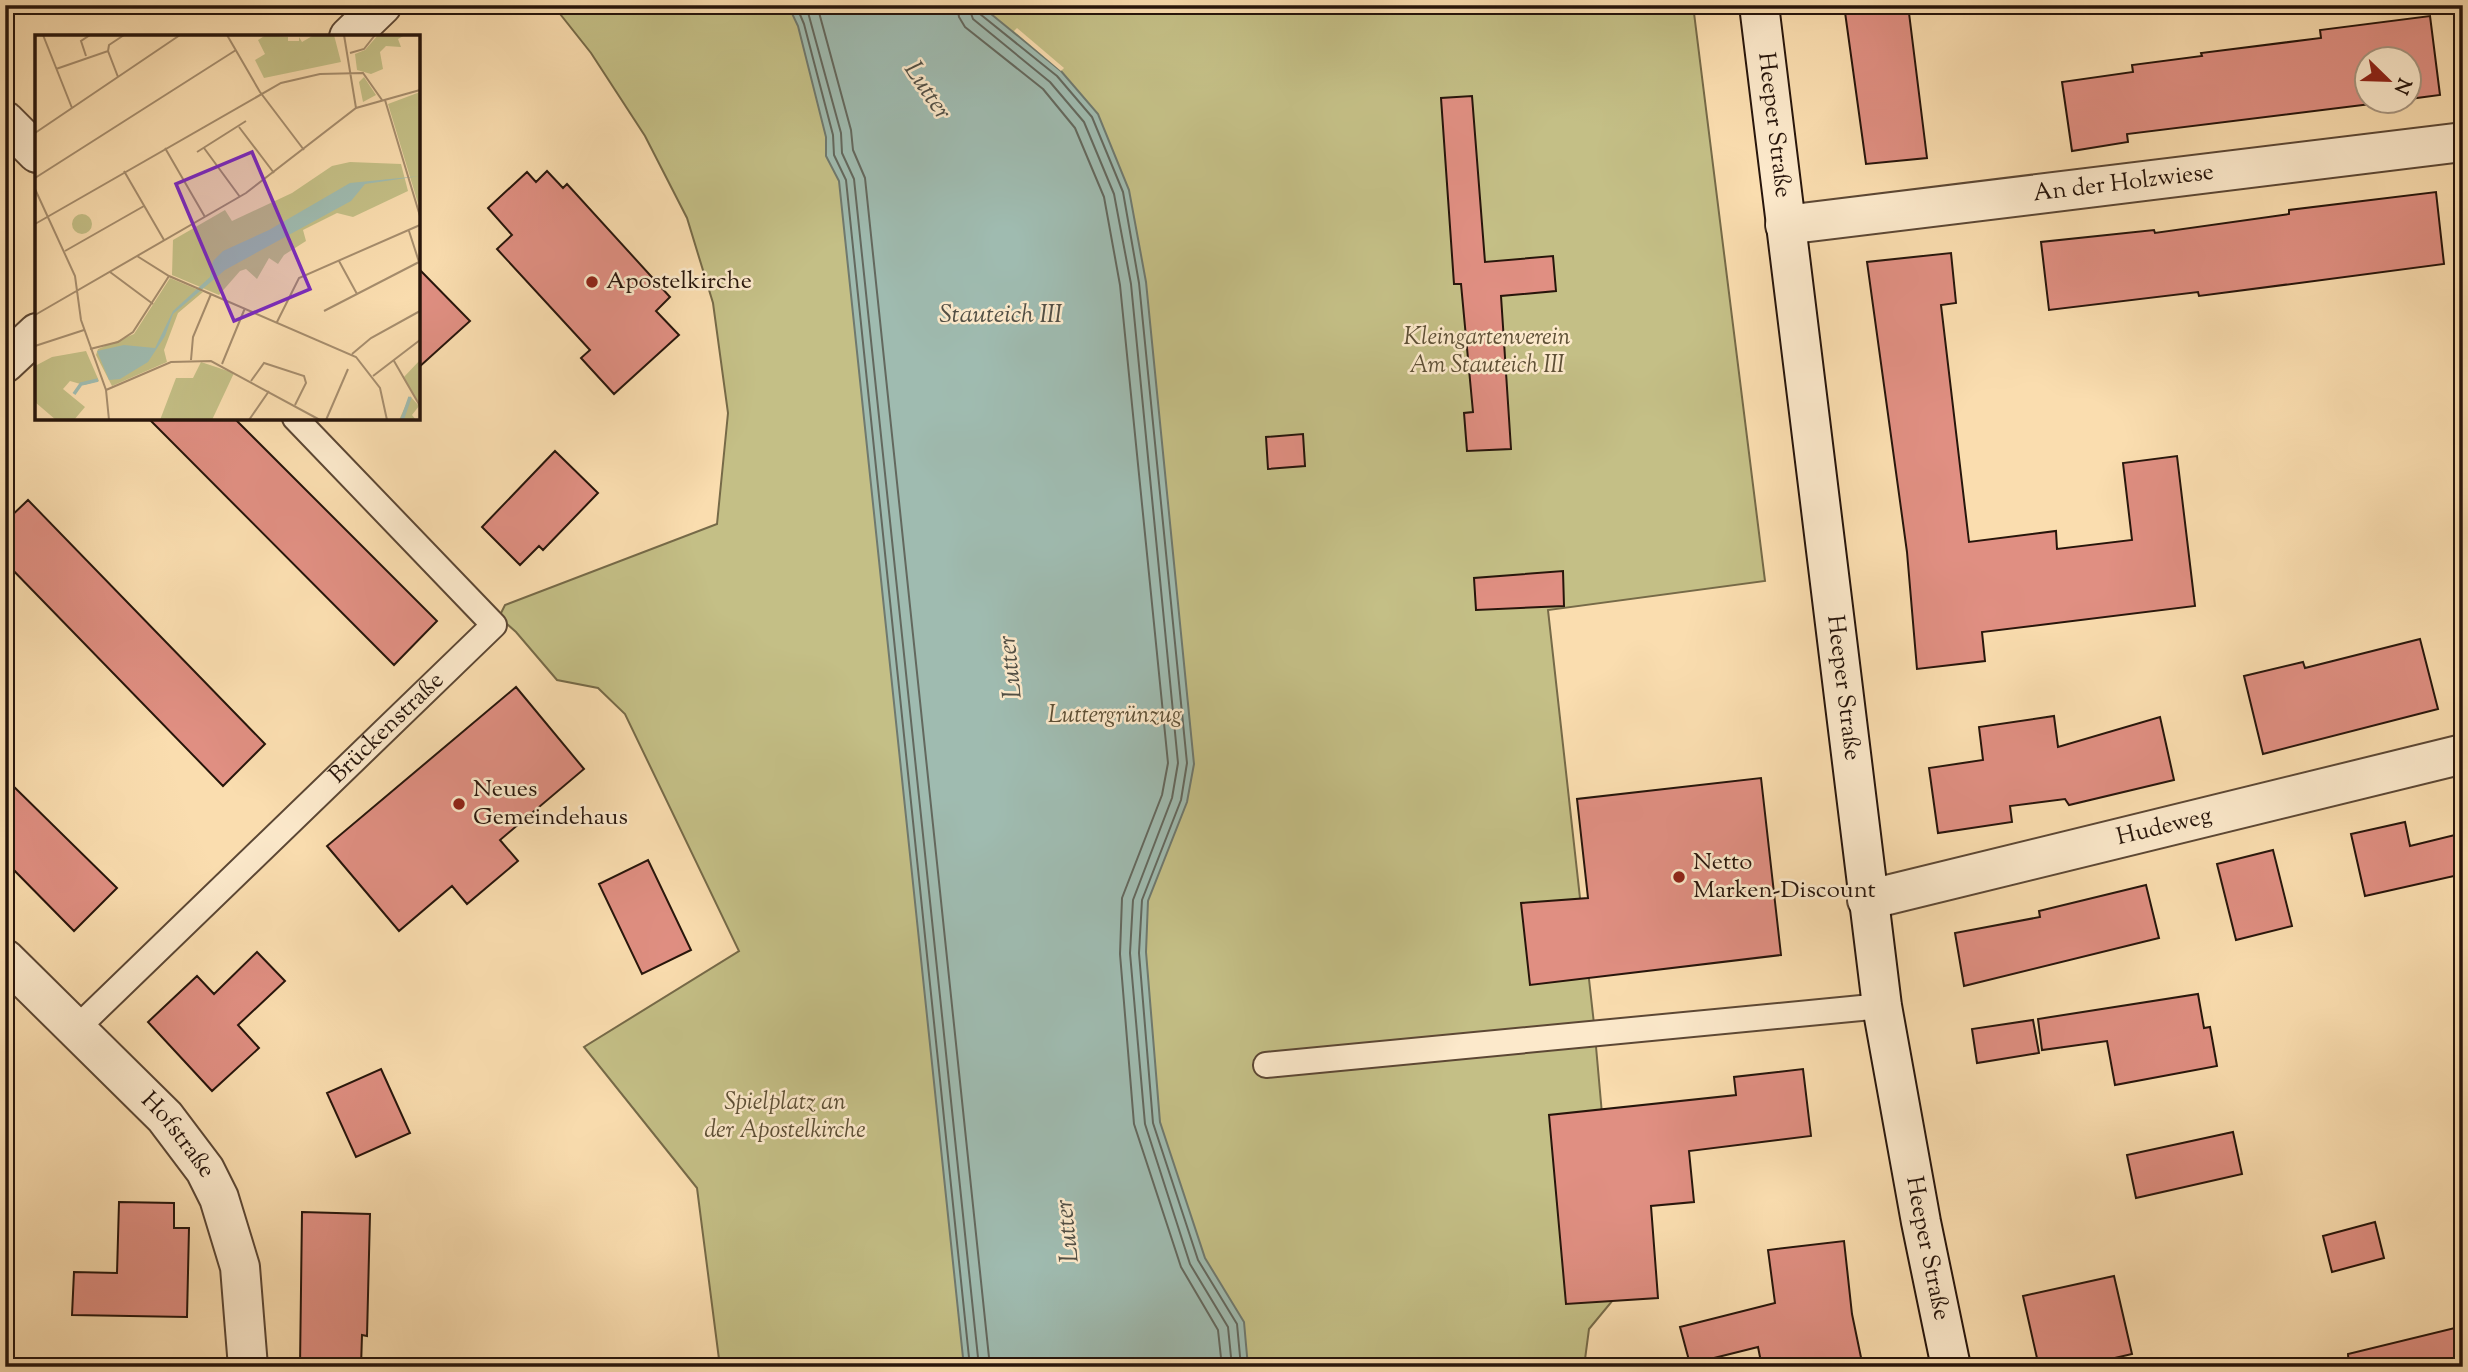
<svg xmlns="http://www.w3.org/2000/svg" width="2468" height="1372" font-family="'Sorts Mill Goudy',serif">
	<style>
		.green { fill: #c4bf86; stroke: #766a48; stroke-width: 2 }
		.water { fill: #9fbbb0; stroke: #6f796e; stroke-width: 2 }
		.pier { fill: #faddaf }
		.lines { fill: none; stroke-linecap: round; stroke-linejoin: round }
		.shore { stroke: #63685e; stroke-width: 2 }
		.building { fill: #e08f82; stroke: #27150b; stroke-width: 2 }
		.service-casing { stroke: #5c4734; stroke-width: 28 }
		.minor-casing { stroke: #5c4734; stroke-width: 42 }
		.secondary-casing { stroke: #27150b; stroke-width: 42 }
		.service { stroke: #fce9cb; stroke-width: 24 }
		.minor { stroke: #fce9cb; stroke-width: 38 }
		.secondary { stroke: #fce9cb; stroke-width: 38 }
		.poi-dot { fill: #8f2418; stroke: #fce9cb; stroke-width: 2.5 }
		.labels { text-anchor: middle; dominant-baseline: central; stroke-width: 5; stroke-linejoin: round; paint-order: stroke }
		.street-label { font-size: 24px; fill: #27150b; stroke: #fce9cb }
		.poi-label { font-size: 24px; fill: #27150b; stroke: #fce9cb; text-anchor: start }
		.park-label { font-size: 24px; font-style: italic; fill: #5e5036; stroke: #fce9cb }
		.water-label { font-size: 26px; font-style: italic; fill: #514f45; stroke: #fce9cb }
		.inset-river { fill: none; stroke: #9fbbb0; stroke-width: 3.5 }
		.inset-road { fill: none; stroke: #a68d6d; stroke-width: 2 }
		.view { fill: #7b2cbf; fill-opacity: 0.15; stroke: #7b2cbf; stroke-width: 3.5 }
		.inset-edge { fill: none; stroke: #27150b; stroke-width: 3.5 }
	</style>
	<rect width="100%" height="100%" fill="#faddaf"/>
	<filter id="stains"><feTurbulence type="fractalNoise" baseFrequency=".00286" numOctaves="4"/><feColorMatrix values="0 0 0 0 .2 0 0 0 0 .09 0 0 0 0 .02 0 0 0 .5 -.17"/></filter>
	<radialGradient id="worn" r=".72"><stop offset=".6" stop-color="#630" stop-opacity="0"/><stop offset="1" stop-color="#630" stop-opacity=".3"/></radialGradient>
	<!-- green -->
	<path class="green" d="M 553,5 L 1693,5 L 1765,581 L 1548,610 L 1594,1024 L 1618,1294 L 1589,1329 L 1584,1367 L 720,1367 L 697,1188 L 584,1047 L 739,951 L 625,714 L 598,688 L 557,680 L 516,632 L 499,617 L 505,605 L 717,524 L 728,413 L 713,303 L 687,218 L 645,136 L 591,53 Z"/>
	<!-- water -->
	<path class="water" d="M 788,5 L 980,5 L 1061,71 L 1098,114 L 1129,190 L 1146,282 L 1194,764 L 1187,802 L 1148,901 L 1146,952 L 1160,1122 L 1205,1258 L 1244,1322 L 1248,1367 L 964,1367 L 839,181 L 826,156 L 826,137 L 798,26 Z"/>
	<!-- pier -->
	<path class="pier" d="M 1017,28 L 1064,68 L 1061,71 L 1014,31 Z"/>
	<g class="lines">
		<!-- shore -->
		<path class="shore" d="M 796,5 L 804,24 L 833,135 L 834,155 L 846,180 L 970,1367
			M 806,5 L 841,133 L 842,153 L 854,179 L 979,1367
			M 817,5 L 851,130 L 853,150 L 865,178 L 990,1367
			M 957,5 L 959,17 L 965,27 L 1043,89 L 1075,128 L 1104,197 L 1120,285 L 1168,763 L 1162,795 L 1122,898 L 1120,954 L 1134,1124 L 1181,1267 L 1218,1330 L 1222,1367
			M 968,5 L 973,19 L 1050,82 L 1084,122 L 1114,194 L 1131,284 L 1178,763 L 1172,798 L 1133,900 L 1130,953 L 1145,1124 L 1190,1264 L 1228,1327 L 1232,1367
			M 977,5 L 980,14 L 1057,76 L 1092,117 L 1123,192 L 1139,283 L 1187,763 L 1181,800 L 1142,900 L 1139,953 L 1153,1123 L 1198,1260 L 1237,1324 L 1241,1367"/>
	</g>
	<!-- building -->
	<path class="building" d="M 1844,5 L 1908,5 L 1927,158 L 1866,164 Z
		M 2430,16 L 2440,95 L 2409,99 L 2409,60 L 2367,60 L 2367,102 L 2387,102 L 2127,134 L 2128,142 L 2072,151 L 2062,82 L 2133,72 L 2132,65 L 2202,56 L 2201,53 L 2321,38 L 2320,30 Z
		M 1472,96 L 1485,262 L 1553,256 L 1556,291 L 1501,296 L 1511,449 L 1467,451 L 1464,413 L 1473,412 L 1461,284 L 1454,284 L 1441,98 Z
		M 547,171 L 563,188 L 567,184 L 670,297 L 656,311 L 679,335 L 614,394 L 581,358 L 590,350 L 497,249 L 512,235 L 488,208 L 527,172 L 536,182 Z
		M 2436,192 L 2444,264 L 2199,296 L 2198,292 L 2049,310 L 2041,242 L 2154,230 L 2155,233 L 2289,214 L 2289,210 Z
		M 1951,253 L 1956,303 L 1941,305 L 1969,542 L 2056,531 L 2057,549 L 2132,540 L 2123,463 L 2177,456 L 2195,606 L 1982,632 L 1985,661 L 1917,669 L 1907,552 L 1867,262 Z
		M 418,268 L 470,321 L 418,368 Z
		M 148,418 L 234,418 L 437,621 L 394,665 Z
		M 1303,434 L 1305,466 L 1268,469 L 1266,437 Z
		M 555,451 L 598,493 L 543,550 L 539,546 L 520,565 L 482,527 Z
		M 28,500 L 265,744 L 223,786 L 5,562 L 5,522 Z
		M 1563,571 L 1564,606 L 1476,610 L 1474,578 Z
		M 2420,639 L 2438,709 L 2263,754 L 2244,676 L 2303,662 L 2305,668 Z
		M 516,687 L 584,769 L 500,840 L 518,861 L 467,904 L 452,886 L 399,931 L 327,846 Z
		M 2054,716 L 2058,747 L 2160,717 L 2174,780 L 2069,805 L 2065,799 L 2010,806 L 2012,822 L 1938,833 L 1929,768 L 1983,760 L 1979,727 Z
		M 5,778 L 117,888 L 74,931 L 5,861 Z
		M 1761,778 L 1781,955 L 1530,985 L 1521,903 L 1588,898 L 1577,799 Z
		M 2405,822 L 2410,846 L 2463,833 L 2463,874 L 2365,896 L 2351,834 Z
		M 2273,850 L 2292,926 L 2236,940 L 2217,864 Z
		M 648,860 L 691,950 L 642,974 L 599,884 Z
		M 2146,885 L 2159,938 L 1964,986 L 1955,933 L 2040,917 L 2039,911 Z
		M 257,952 L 285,981 L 238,1025 L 259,1048 L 212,1091 L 148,1022 L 197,976 L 214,994 Z
		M 2198,994 L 2204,1028 L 2210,1027 L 2217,1066 L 2115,1085 L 2107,1041 L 2042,1050 L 2038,1019 Z
		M 2033,1020 L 2039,1053 L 1977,1063 L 1972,1029 Z
		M 381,1069 L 410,1133 L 356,1157 L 327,1093 Z
		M 1803,1069 L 1811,1136 L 1689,1151 L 1694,1202 L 1651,1206 L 1658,1298 L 1566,1304 L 1549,1115 L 1736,1095 L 1734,1077 Z
		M 2233,1132 L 2242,1174 L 2136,1198 L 2127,1155 Z
		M 119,1202 L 174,1203 L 174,1228 L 189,1228 L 187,1317 L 72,1315 L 74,1272 L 117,1273 Z
		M 302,1212 L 370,1214 L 367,1336 L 362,1335 L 361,1367 L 300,1367 Z
		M 2375,1222 L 2384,1258 L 2332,1272 L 2323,1236 Z
		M 1844,1241 L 1852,1314 L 1863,1367 L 1762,1367 L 1758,1347 L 1690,1364 L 1680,1327 L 1775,1303 L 1768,1250 Z
		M 2114,1276 L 2132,1354 L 2076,1367 L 2039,1367 L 2023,1296 Z
		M 2463,1326 L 2463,1367 L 2349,1367 L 2348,1354 Z"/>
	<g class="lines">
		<!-- service casing -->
		<g class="service-casing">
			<g id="service">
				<path id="s1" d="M 75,1030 L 494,625 L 295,418"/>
				<path d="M 1266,1065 L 1882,1006"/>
			</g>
		</g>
		<!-- minor casing -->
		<g class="minor-casing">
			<g id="minor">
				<path d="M 349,37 L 382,5"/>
				<path d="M 5,121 L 37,153"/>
				<path id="s2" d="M 1785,225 L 2463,142"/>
				<path d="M 5,363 L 37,333"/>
				<path id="s3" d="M 1867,900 L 2463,754"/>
				<path id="s4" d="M 5,959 L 165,1117 L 205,1170 L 219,1198 L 240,1267 L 248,1367"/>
			</g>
		</g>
		<!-- secondary casing -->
		<g class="secondary-casing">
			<g id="secondary">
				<path id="s5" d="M 1759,5 L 1882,1006 L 1921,1222 L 1951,1367"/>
			</g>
		</g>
		<!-- service -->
		<use href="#service" class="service"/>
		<!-- minor -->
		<use href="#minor" class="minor"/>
		<!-- secondary -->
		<use href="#secondary" class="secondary"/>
	</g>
	<!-- markers -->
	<g class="poi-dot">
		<circle cx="592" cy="282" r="7"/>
		<circle cx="459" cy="804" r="7"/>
		<circle cx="1679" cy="877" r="7"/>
	</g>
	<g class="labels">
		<!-- street labels -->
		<g class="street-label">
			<text stroke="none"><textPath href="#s5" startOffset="121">Heeper Straße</textPath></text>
			<text stroke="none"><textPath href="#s2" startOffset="341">An der Holzwiese</textPath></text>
			<text stroke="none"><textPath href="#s5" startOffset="688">Heeper Straße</textPath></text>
			<text stroke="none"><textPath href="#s1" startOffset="434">Brückenstraße</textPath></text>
			<text stroke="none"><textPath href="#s3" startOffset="306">Hudeweg</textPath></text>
			<text stroke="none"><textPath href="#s4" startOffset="247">Hofstraße</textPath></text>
			<text stroke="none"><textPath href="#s5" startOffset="1255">Heeper Straße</textPath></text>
		</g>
		<!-- poi labels -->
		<g class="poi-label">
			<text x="606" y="282">Apostelkirche</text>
			<text x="473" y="790">Neues<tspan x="473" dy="28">Gemeindehaus</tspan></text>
			<text x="1693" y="863">Netto<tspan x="1693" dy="28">Marken-Discount</tspan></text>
		</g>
		<!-- park labels -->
		<g class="park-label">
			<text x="1487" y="338">Kleingartenverein<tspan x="1487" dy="28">Am Stauteich III</tspan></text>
			<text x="1115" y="716">Luttergrünzug</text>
			<text x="785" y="1103">Spielplatz an<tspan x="785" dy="28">der Apostelkirche</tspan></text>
		</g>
		<!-- water labels -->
		<g class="water-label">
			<text transform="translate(927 91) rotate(56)">Lutter</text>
			<text x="1001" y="315">Stauteich III</text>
			<text transform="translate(1011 667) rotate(-96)">Lutter</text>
			<text transform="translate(1068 1231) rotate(-96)">Lutter</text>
		</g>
	</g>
	<!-- overview -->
	<g transform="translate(35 35)">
		<rect width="385" height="385" fill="#faddaf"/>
		<path d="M 231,0 L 253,2 L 253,6 L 264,6 L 264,2 L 267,7 L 279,0 L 299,0 L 306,27 L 229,43 L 220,25 L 230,19 L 223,5 ZM 343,0 L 370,0 L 363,4 L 366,12 L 351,11 L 345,17 L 348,34 L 336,39 L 322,35 L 320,19 L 330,15 ZM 329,42 L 341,60 L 328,67 L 324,47 ZM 385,57 L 385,175 L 353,69 ZM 315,127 L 366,129 L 373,156 L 318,182 L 302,178 L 268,195 L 271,206 L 249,220 L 243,229 L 234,223 L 222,244 L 211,234 L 205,236 L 184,260 L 137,240 L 138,205 L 190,175 L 197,186 L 257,158 L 297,131 ZM37 189a10 10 0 1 1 20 0a10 10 0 1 1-20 0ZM 135,243 L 168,257 L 143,278 L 129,315 L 132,327 L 77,351 L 61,320 L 63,314 L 99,299 ZM 51,316 L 64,346 L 49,350 L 35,346 L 28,354 L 50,372 L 39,385 L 21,385 L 0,367 L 0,331 L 17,322 ZM 385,325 L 385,370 L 368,343 ZM 166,327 L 199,338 L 177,385 L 125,385 L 141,343 L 158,343 ZM 375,361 L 384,371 L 377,380 L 381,385 L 364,385 Z" fill="#c4bf86"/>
		<path d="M 385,141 L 330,149 L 316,166 L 190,235 L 138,279 L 130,301 L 113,327 L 85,344 L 74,345 L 62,316 L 89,310 L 120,313 L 138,276 L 175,242 L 178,226 L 188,216 L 234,195 L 315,148 Z" fill="#9fbbb0"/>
		<path class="inset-river" d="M 39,359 L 46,349 L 63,345M 367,385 L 375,362"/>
		<path class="inset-road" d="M 8,0 L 37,73M 192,0 L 225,57 L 269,115M 309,0 L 321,73M 73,16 L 74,10 L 89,0M 315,18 L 329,14 L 340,0M 51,21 L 46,6 L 55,0M 21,34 L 73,16 L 83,42M 350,65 L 385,181M 204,92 L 239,138M 0,98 L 145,0M 130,113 L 170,182M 169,113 L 205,162M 162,117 L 211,86M 89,136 L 129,205M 0,143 L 201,15M 0,154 L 40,241 L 46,285 L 71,355 L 74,385M 0,189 L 246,48 L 285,39 L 328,38 L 347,65M 374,196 L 385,230M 30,216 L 109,171M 102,221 L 134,241 L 321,322 L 345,353 L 352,385M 304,226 L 322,259M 75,237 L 118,269M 289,276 L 384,227M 0,280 L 211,158 L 321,73 L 385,55M 242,287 L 264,243 L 385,190M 0,311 L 49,295M 55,314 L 83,307 L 98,297 L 134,241M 317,319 L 336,303 L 385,276M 156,325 L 158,302 L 176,259M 359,326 L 385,371M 187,329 L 210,273M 338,341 L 385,305M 216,346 L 229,328 L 269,341 L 271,348 L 260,370M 71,355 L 136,327 L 176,326 L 285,385M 214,385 L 234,356M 291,385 L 313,334"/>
		<path class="view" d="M 217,117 L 275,254 L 199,286 L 141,149 Z"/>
		<rect width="385" height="385" class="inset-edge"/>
	</g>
	<!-- margin -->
	<rect width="2468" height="1372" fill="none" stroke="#faddaf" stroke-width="28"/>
	<rect x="7" y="7" width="2454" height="1358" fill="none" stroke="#27150b" stroke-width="3.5"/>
	<rect x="14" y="14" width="2440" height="1344" fill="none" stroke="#27150b" stroke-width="2"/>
	<!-- north arrow -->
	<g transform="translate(2388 80) rotate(113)"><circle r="33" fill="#fce9cb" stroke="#a7947e" stroke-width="2"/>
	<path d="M0-5L12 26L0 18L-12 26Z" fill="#8f2418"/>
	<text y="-10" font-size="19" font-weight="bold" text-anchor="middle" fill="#27150b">N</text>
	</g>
	<rect width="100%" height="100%" filter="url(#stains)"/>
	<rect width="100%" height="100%" fill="url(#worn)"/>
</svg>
